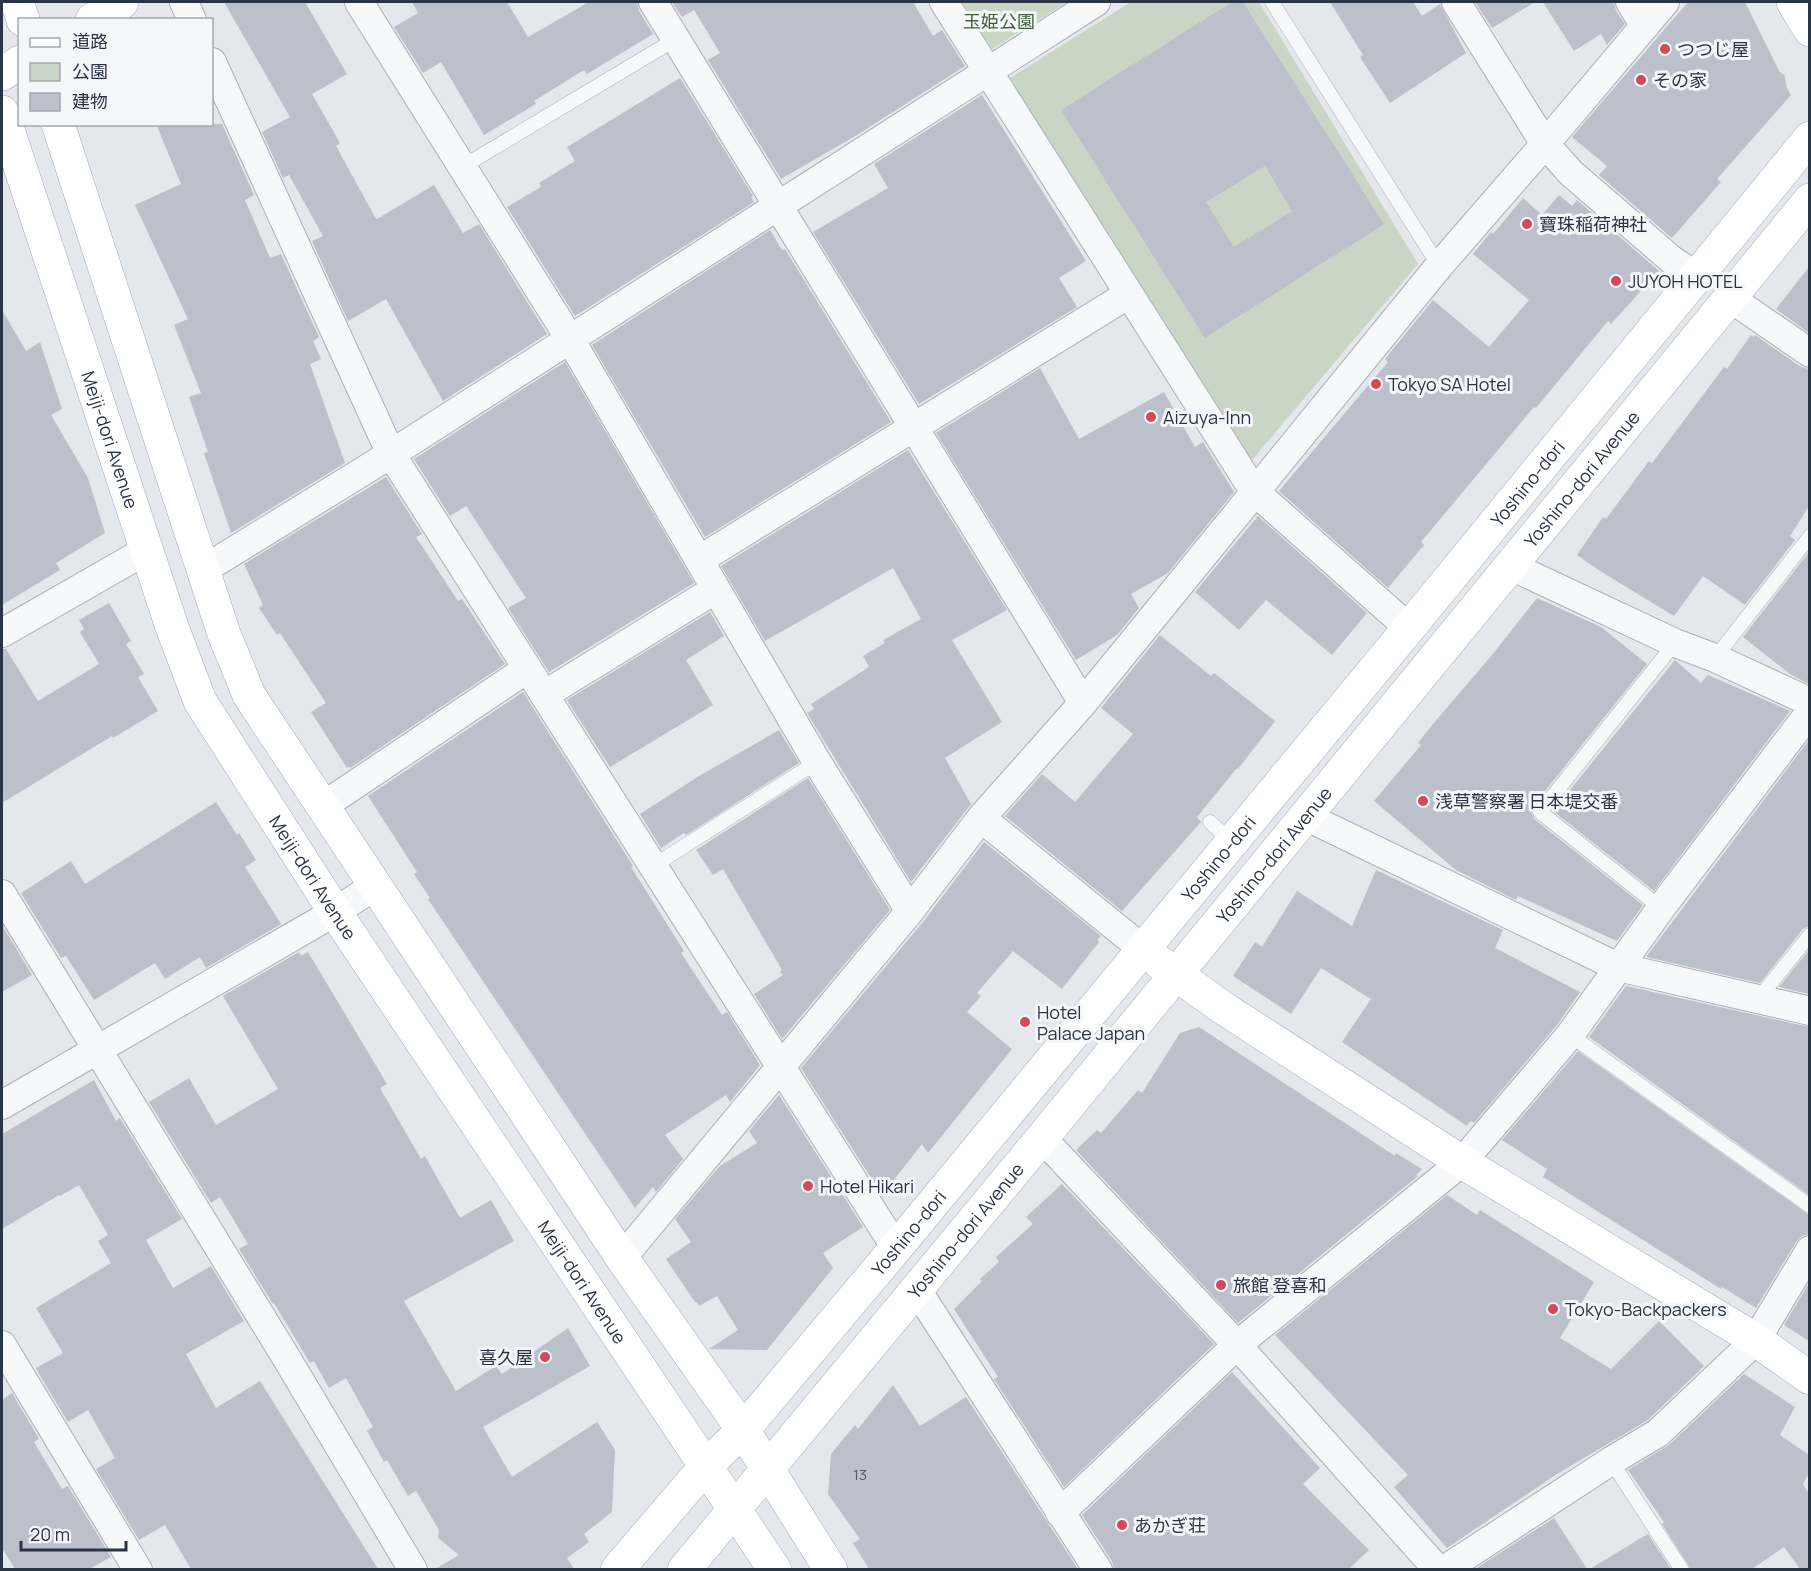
<svg xmlns="http://www.w3.org/2000/svg" width="1811" height="1571" font-family="Manrope,'Noto Sans JP',sans-serif">
	<style>
		.green { fill: #c9d6c5 }
		.building { fill: #bbc0ca; fill-rule: evenodd }
		.lines { fill: none; stroke-linecap: round; stroke-linejoin: round }
		.lane-casing { stroke: #a9aeb7; stroke-width: 15 }
		.street-casing { stroke: #a9aeb7; stroke-width: 30 }
		.secondary-casing { stroke: #a9aeb7; stroke-width: 34 }
		.primary-casing { stroke: #a3abb8; stroke-width: 34 }
		.lane { stroke: #f7f8fa; stroke-width: 14 }
		.street { stroke: #f7f8fa; stroke-width: 28 }
		.secondary { stroke: #fff; stroke-width: 33 }
		.primary { stroke: #fff; stroke-width: 33 }
		.poi-dot { fill: #d1495b; stroke: #f4f6f9; stroke-width: 2 }
		.labels { text-anchor: middle; dominant-baseline: central; stroke-width: 6; stroke-linejoin: round; paint-order: stroke }
		.number-label { font-size: 15px; fill: #4f5766 }
		.park-label { font-size: 18px; fill: #3f6138; stroke: #f4f6f9 }
		.poi-label { font-size: 18px; fill: #2b3445; stroke: #f4f6f9; text-anchor: start }
		.street-label { font-size: 18px; fill: #2b3445; stroke: #f4f6f9 }
	</style>
	<rect width="100%" height="100%" fill="#e4e7ec"/>
	<!-- green -->
	<path class="green" d="M 962,2 L 1067,2 L 992,49 Z
		M 1131,2 L 1259,2 L 1418,264 L 1252,460 L 1010,78 Z"/>
	<!-- building -->
	<path class="building" d="M 224,2 L 305,2 L 347,74 L 312,94 L 340,143 L 336,146 L 375,217 L 377,219 L 434,185 L 463,233 L 479,224 L 547,334 L 443,401 L 386,299 L 348,321 L 312,241 L 323,236 L 289,175 L 283,178 L 262,132 L 290,117 Z
		M 412,2 L 507,2 L 528,37 L 589,2 L 637,2 L 639,11 L 653,34 L 587,74 L 584,70 L 534,101 L 536,104 L 484,135 L 441,62 L 423,73 L 394,27 L 418,13 Z
		M 672,2 L 913,2 L 933,36 L 942,30 L 965,66 L 857,135 L 781,179 L 708,60 L 720,53 L 694,10 L 682,17 Z
		M 1232,2 L 1243,2 L 1384,224 L 1205,338 L 1061,110 ZM 1265,166 L 1292,211 L 1234,247 L 1206,202 Z
		M 1330,2 L 1413,2 L 1422,16 L 1440,4 L 1466,53 L 1390,103 L 1360,57 L 1363,55 Z
		M 1475,2 L 1535,2 L 1492,28 Z
		M 1543,2 L 1614,2 L 1616,11 L 1625,24 L 1607,45 L 1601,34 L 1574,51 Z
		M 1688,2 L 1745,2 L 1779,71 L 1785,76 L 1786,86 L 1791,95 L 1717,179 L 1721,182 L 1672,238 L 1599,175 L 1607,166 L 1572,137 Z
		M 680,78 L 753,196 L 751,197 L 754,202 L 575,316 L 507,207 L 541,187 L 539,183 L 575,161 L 567,147 Z
		M 982,95 L 1086,261 L 1059,278 L 1077,307 L 919,404 L 813,232 L 888,188 L 874,164 Z
		M 156,124 L 222,124 L 254,195 L 245,200 L 270,258 L 281,254 L 319,337 L 313,341 L 321,359 L 310,364 L 345,463 L 231,533 L 204,453 L 208,452 L 189,397 L 201,393 L 174,325 L 188,319 L 135,205 L 181,184 Z
		M 1559,195 L 1572,206 L 1577,200 L 1659,271 L 1611,324 L 1608,321 L 1536,408 L 1534,407 L 1421,542 L 1424,545 L 1388,588 L 1279,491 L 1388,362 L 1385,359 L 1433,300 L 1489,347 L 1529,300 L 1473,254 L 1491,232 L 1493,234 L 1523,198 L 1542,215 Z
		M 770,230 L 782,250 L 785,249 L 891,422 L 705,537 L 592,345 Z
		M 1809,267 L 1809,333 L 1776,309 Z
		M 2,310 L 26,351 L 40,342 L 62,409 L 51,415 L 88,478 L 105,533 L 56,563 L 60,570 L 2,605 Z
		M 1751,335 L 1754,337 L 1755,335 L 1801,367 L 1809,369 L 1809,506 L 1790,536 L 1795,540 L 1745,605 L 1703,576 L 1674,616 L 1600,571 L 1577,555 L 1603,517 L 1606,519 L 1649,461 L 1652,463 L 1724,367 L 1727,369 Z
		M 565,362 L 694,583 L 549,672 L 508,608 L 526,598 L 466,506 L 450,516 L 414,459 Z
		M 1040,368 L 1079,439 L 1164,392 L 1195,447 L 1203,442 L 1234,492 L 1168,573 L 1131,594 L 1139,608 L 1117,635 L 1076,660 L 936,433 Z
		M 908,450 L 1007,610 L 952,640 L 1002,722 L 945,758 L 971,804 L 911,882 L 807,713 L 814,709 L 811,704 L 869,667 L 863,656 L 885,643 L 883,640 L 921,619 L 893,568 L 765,641 L 721,566 Z
		M 386,477 L 422,534 L 416,537 L 458,601 L 462,599 L 505,664 L 350,768 L 349,766 L 347,768 L 311,712 L 326,703 L 280,633 L 277,635 L 259,608 L 263,605 L 244,564 Z
		M 1258,516 L 1367,613 L 1332,655 L 1266,600 L 1239,630 L 1195,592 Z
		M 1809,552 L 1809,684 L 1790,674 L 1743,637 Z
		M 1537,598 L 1601,627 L 1647,664 L 1533,806 L 1531,811 L 1534,819 L 1643,905 L 1617,941 L 1518,896 L 1516,900 L 1456,870 L 1374,801 L 1421,745 L 1418,743 L 1433,724 L 1492,655 Z
		M 109,603 L 131,641 L 126,644 L 144,674 L 138,677 L 158,711 L 113,738 L 112,736 L 2,803 L 2,649 L 6,649 L 38,701 L 99,664 L 80,632 L 84,629 L 79,620 Z
		M 710,612 L 724,636 L 686,660 L 713,705 L 610,767 L 567,700 Z
		M 1160,635 L 1211,676 L 1214,673 L 1275,721 L 1238,769 L 1237,768 L 1197,817 L 1201,822 L 1122,911 L 1005,816 L 1042,774 L 1075,802 L 1133,734 L 1101,708 Z
		M 1675,660 L 1701,683 L 1708,675 L 1790,711 L 1654,891 L 1553,811 Z
		M 523,692 L 633,866 L 631,867 L 684,951 L 681,953 L 722,1015 L 727,1012 L 760,1065 L 730,1102 L 726,1095 L 665,1135 L 683,1159 L 656,1192 L 653,1187 L 635,1208 L 428,899 L 430,898 L 414,874 L 417,872 L 368,796 Z
		M 779,730 L 799,763 L 686,835 L 684,833 L 661,848 L 640,814 L 699,776 Z
		M 1809,740 L 1809,926 L 1803,929 L 1760,983 L 1646,957 Z
		M 808,778 L 890,910 L 782,1039 L 754,994 L 783,975 L 780,972 L 782,970 L 723,869 L 713,875 L 696,850 Z
		M 216,802 L 237,835 L 239,833 L 256,860 L 245,867 L 281,924 L 206,968 L 200,957 L 165,979 L 155,963 L 94,1000 L 66,956 L 61,958 L 21,893 L 71,861 L 85,884 Z
		M 984,842 L 1101,936 L 1097,940 L 1099,942 L 1062,989 L 1013,951 L 977,993 L 981,996 L 967,1012 L 1012,1049 L 928,1153 L 922,1144 L 882,1195 L 801,1068 L 923,922 Z
		M 1376,870 L 1503,930 L 1495,948 L 1580,992 L 1557,1025 L 1474,1123 L 1470,1121 L 1467,1126 L 1342,1042 L 1371,999 L 1321,968 L 1291,1014 L 1233,976 L 1255,942 L 1262,947 L 1297,891 L 1352,926 Z
		M 2,925 L 32,975 L 2,992 Z
		M 1809,950 L 1809,994 L 1779,987 Z
		M 299,952 L 301,956 L 308,952 L 387,1084 L 380,1088 L 421,1159 L 425,1156 L 460,1218 L 491,1200 L 514,1241 L 404,1301 L 456,1391 L 496,1366 L 502,1374 L 568,1328 L 590,1366 L 483,1427 L 512,1477 L 597,1422 L 615,1450 L 612,1512 L 584,1534 L 589,1542 L 567,1558 L 574,1569 L 435,1569 L 459,1555 L 438,1538 L 439,1530 L 416,1491 L 408,1496 L 387,1460 L 384,1462 L 367,1431 L 373,1427 L 346,1378 L 329,1388 L 314,1361 L 310,1363 L 274,1303 L 273,1304 L 239,1249 L 248,1244 L 220,1197 L 211,1203 L 149,1102 L 189,1078 L 216,1125 L 278,1089 L 223,996 Z
		M 1626,986 L 1809,1027 L 1809,1195 L 1589,1037 Z
		M 1199,1027 L 1395,1156 L 1396,1153 L 1422,1169 L 1416,1175 L 1418,1176 L 1238,1323 L 1076,1150 L 1097,1130 L 1101,1133 L 1138,1090 L 1142,1093 L 1180,1033 Z
		M 1578,1051 L 1809,1215 L 1809,1234 L 1802,1236 L 1796,1242 L 1756,1308 L 1722,1287 L 1721,1289 L 1543,1177 L 1547,1169 L 1502,1140 Z
		M 94,1080 L 116,1121 L 120,1118 L 182,1219 L 146,1240 L 173,1288 L 211,1266 L 244,1321 L 186,1354 L 216,1408 L 260,1381 L 378,1569 L 191,1569 L 165,1525 L 139,1540 L 96,1469 L 115,1458 L 88,1410 L 68,1422 L 41,1377 L 36,1368 L 63,1353 L 36,1308 L 111,1263 L 98,1241 L 108,1235 L 79,1185 L 60,1196 L 59,1195 L 2,1229 L 2,1134 Z
		M 779,1095 L 863,1227 L 823,1253 L 833,1268 L 767,1350 L 709,1349 L 738,1330 L 717,1296 L 699,1306 L 697,1302 L 695,1302 L 666,1259 L 691,1242 L 675,1219 L 720,1166 L 757,1143 L 749,1131 Z
		M 1062,1184 L 1214,1344 L 1064,1487 L 994,1379 L 998,1377 L 954,1309 L 982,1281 L 980,1279 L 999,1262 L 996,1257 L 1033,1224 L 1026,1217 Z
		M 1447,1195 L 1477,1215 L 1480,1210 L 1594,1282 L 1560,1338 L 1611,1369 L 1659,1321 L 1704,1366 L 1648,1420 L 1557,1474 L 1447,1548 L 1394,1487 L 1408,1475 L 1275,1335 Z
		M 1809,1283 L 1809,1341 L 1784,1325 Z
		M 1232,1372 L 1320,1468 L 1303,1484 L 1369,1550 L 1349,1569 L 1114,1569 L 1112,1561 L 1082,1515 Z
		M 1744,1374 L 1795,1407 L 1780,1435 L 1809,1455 L 1809,1473 L 1803,1484 L 1809,1494 L 1809,1569 L 1800,1569 L 1784,1547 L 1752,1569 L 1691,1569 L 1662,1524 L 1664,1522 L 1628,1470 L 1669,1445 Z
		M 893,1385 L 920,1426 L 966,1397 L 1078,1569 L 869,1569 L 853,1543 L 860,1539 L 828,1494 L 831,1454 L 855,1425 L 858,1429 Z
		M 12,1393 L 39,1439 L 34,1442 L 62,1489 L 68,1486 L 111,1557 L 89,1569 L 15,1569 L 2,1548 L 2,1400 Z
		M 1554,1518 L 1587,1569 L 1475,1569 Z
		M 1648,1534 L 1671,1569 L 1590,1569 L 1641,1538 Z"/>
	<g class="lines">
		<!-- lane casing -->
		<g class="lane-casing">
			<path id="lane" d="M 1272,2 L 1439,266
				M 462,167 L 676,39
				M 1715,658 L 1810,536
				M 1210,822 L 1232,842
				M 653,866 L 817,762
				M 1661,908 L 1540,812 L 1675,643
				M 1758,999 L 1810,935
				M 1570,1035 L 1810,1206
				M 1611,1461 L 1682,1570"/>
		</g>
		<!-- street casing -->
		<g class="street-casing">
			<path id="street" d="M 184,2 L 192,20
				M 359,2 L 570,339 L 817,762 L 910,911
				M 653,2 L 1083,703
				M 944,2 L 1254,491 L 1409,628
				M 1456,2 L 1545,144 L 1571,173 L 1672,260 L 1697,277
				M 1630,2 L 1645,26
				M 212,62 L 391,454 L 896,1248
				M 1730,298 L 1810,353
				M 699,560 L 1129,294
				M 1511,566 L 1675,643 L 1715,658 L 1810,702
				M 203,570 L 391,454 L 1096,2
				M 2,633 L 147,550
				M 544,695 L 716,589
				M 323,806 L 527,669
				M 1305,816 L 1618,967 L 1810,1011
				M 981,818 L 1144,950
				M 2,894 L 284,1354 L 413,1570
				M 2,1105 L 335,912 L 376,885
				M 1042,1138 L 1237,1345 L 1438,1570
				M 622,1258 L 910,911 L 981,818 L 1083,703 L 1136,638 L 1439,266 L 1545,144 L 1665,2
				M 917,1290 L 1098,1570
				M 2,1345 L 138,1570
				M 1060,1513 L 1237,1345 L 1462,1162 L 1570,1035 L 1661,908 L 1810,712
				M 1444,1570 L 1611,1461 L 1658,1433 L 1756,1340 L 1810,1250"/>
		</g>
		<!-- secondary casing -->
		<g class="secondary-casing">
			<g id="secondary">
				<path d="M 1793,2 L 1810,30"/>
				<path d="M 92,20 L 122,2"/>
				<path d="M 2,74 L 20,62"/>
				<path d="M 1159,962 L 1223,1008 L 1462,1162 L 1756,1340 L 1810,1378"/>
				<path id="s1" d="M 617,1570 L 706,1466 L 743,1430 L 896,1248 L 1409,628 L 1810,138"/>
				<path id="s2" d="M 684,1570 L 1042,1138 L 1810,200"/>
			</g>
		</g>
		<!-- primary casing -->
		<g class="primary-casing">
			<g id="primary">
				<path d="M 17,2 L 23,20"/>
				<path id="s3" d="M 2,112 L 172,627 L 200,701 L 335,912 L 775,1570"/>
				<path d="M 58,124 L 224,634 L 249,695 L 622,1258 L 743,1430 L 831,1570"/>
			</g>
		</g>
		<!-- lane -->
		<use href="#lane" class="lane"/>
		<!-- street -->
		<use href="#street" class="street"/>
		<!-- secondary -->
		<use href="#secondary" class="secondary"/>
		<!-- primary -->
		<use href="#primary" class="primary"/>
	</g>
	<!-- markers -->
	<g class="poi-dot">
		<circle cx="1665" cy="49" r="6"/>
		<circle cx="1641" cy="80" r="6"/>
		<circle cx="1527" cy="224" r="6"/>
		<circle cx="1616" cy="281" r="6"/>
		<circle cx="1376" cy="384" r="6"/>
		<circle cx="1151" cy="417" r="6"/>
		<circle cx="1423" cy="801" r="6"/>
		<circle cx="1025" cy="1022" r="6"/>
		<circle cx="808" cy="1186" r="6"/>
		<circle cx="1221" cy="1285" r="6"/>
		<circle cx="1553" cy="1309" r="6"/>
		<circle cx="545" cy="1357" r="6"/>
		<circle cx="1122" cy="1525" r="6"/>
	</g>
	<g class="labels">
		<!-- number labels -->
		<g class="number-label">
			<text x="860" y="1474">13</text>
		</g>
		<!-- park labels -->
		<g class="park-label">
			<text x="999" y="21">玉姫公園</text>
		</g>
		<!-- poi labels -->
		<g class="poi-label">
			<text x="1677" y="49">つつじ屋</text>
			<text x="1653" y="80">その家</text>
			<text x="1539" y="224">寶珠稲荷神社</text>
			<text x="1628" y="281">JUYOH HOTEL</text>
			<text x="1388" y="384">Tokyo SA Hotel</text>
			<text x="1163" y="417">Aizuya-Inn</text>
			<text x="1435" y="801">浅草警察署 日本堤交番</text>
			<text x="1037" y="1012">Hotel<tspan x="1037" dy="21">Palace Japan</tspan></text>
			<text x="820" y="1186">Hotel Hikari</text>
			<text x="1233" y="1285">旅館 登喜和</text>
			<text x="1565" y="1309">Tokyo-Backpackers</text>
			<text x="533" y="1357" text-anchor="end">喜久屋</text>
			<text x="1134" y="1525">あかぎ荘</text>
		</g>
		<!-- street labels -->
		<g class="street-label">
			<text stroke="none"><textPath href="#s3" startOffset="345">Meiji-dori Avenue</textPath></text>
			<text stroke="none"><textPath href="#s2" startOffset="1413">Yoshino-dori Avenue</textPath></text>
			<text stroke="none"><textPath href="#s1" startOffset="1418">Yoshino-dori</textPath></text>
			<text stroke="none"><textPath href="#s2" startOffset="927">Yoshino-dori Avenue</textPath></text>
			<text stroke="none"><textPath href="#s1" startOffset="932">Yoshino-dori</textPath></text>
			<text stroke="none"><textPath href="#s3" startOffset="831">Meiji-dori Avenue</textPath></text>
			<text stroke="none"><textPath href="#s2" startOffset="441">Yoshino-dori Avenue</textPath></text>
			<text stroke="none"><textPath href="#s1" startOffset="446">Yoshino-dori</textPath></text>
			<text stroke="none"><textPath href="#s3" startOffset="1317">Meiji-dori Avenue</textPath></text>
		</g>
	</g>
	<!-- border -->
	<rect width="1811" height="1571" fill="none" stroke="#2b3445" stroke-width="6"/>
	<!-- legend -->
	<rect x="18" y="18" width="195" height="108" fill="#f4f6f9" stroke="#a4a8b1" stroke-width="1.5"/>
	<rect x="30" y="38" width="30" height="9" fill="#ffffff" stroke="#a4a8b1" stroke-width="1.5"/>
	<text x="72" y="48" font-size="18" fill="#2b3445">道路</text>
	<rect x="30" y="63" width="30" height="18" fill="#c9d6c5" stroke="#a4a8b1" stroke-width="1.5"/>
	<text x="72" y="78" font-size="18" fill="#2b3445">公園</text>
	<rect x="30" y="93" width="30" height="18" fill="#bbc0ca" stroke="#a4a8b1" stroke-width="1.5"/>
	<text x="72" y="108" font-size="18" fill="#2b3445">建物</text>
	<!-- scale -->
	<path d="M21 1541v9h105v-9" fill="none" stroke="#2b3445" stroke-width="3"/>
	<text x="30" y="1541" font-size="18" fill="#2b3445" stroke="#f4f6f9" stroke-width="4.5" paint-order="stroke">20 m</text>
</svg>
